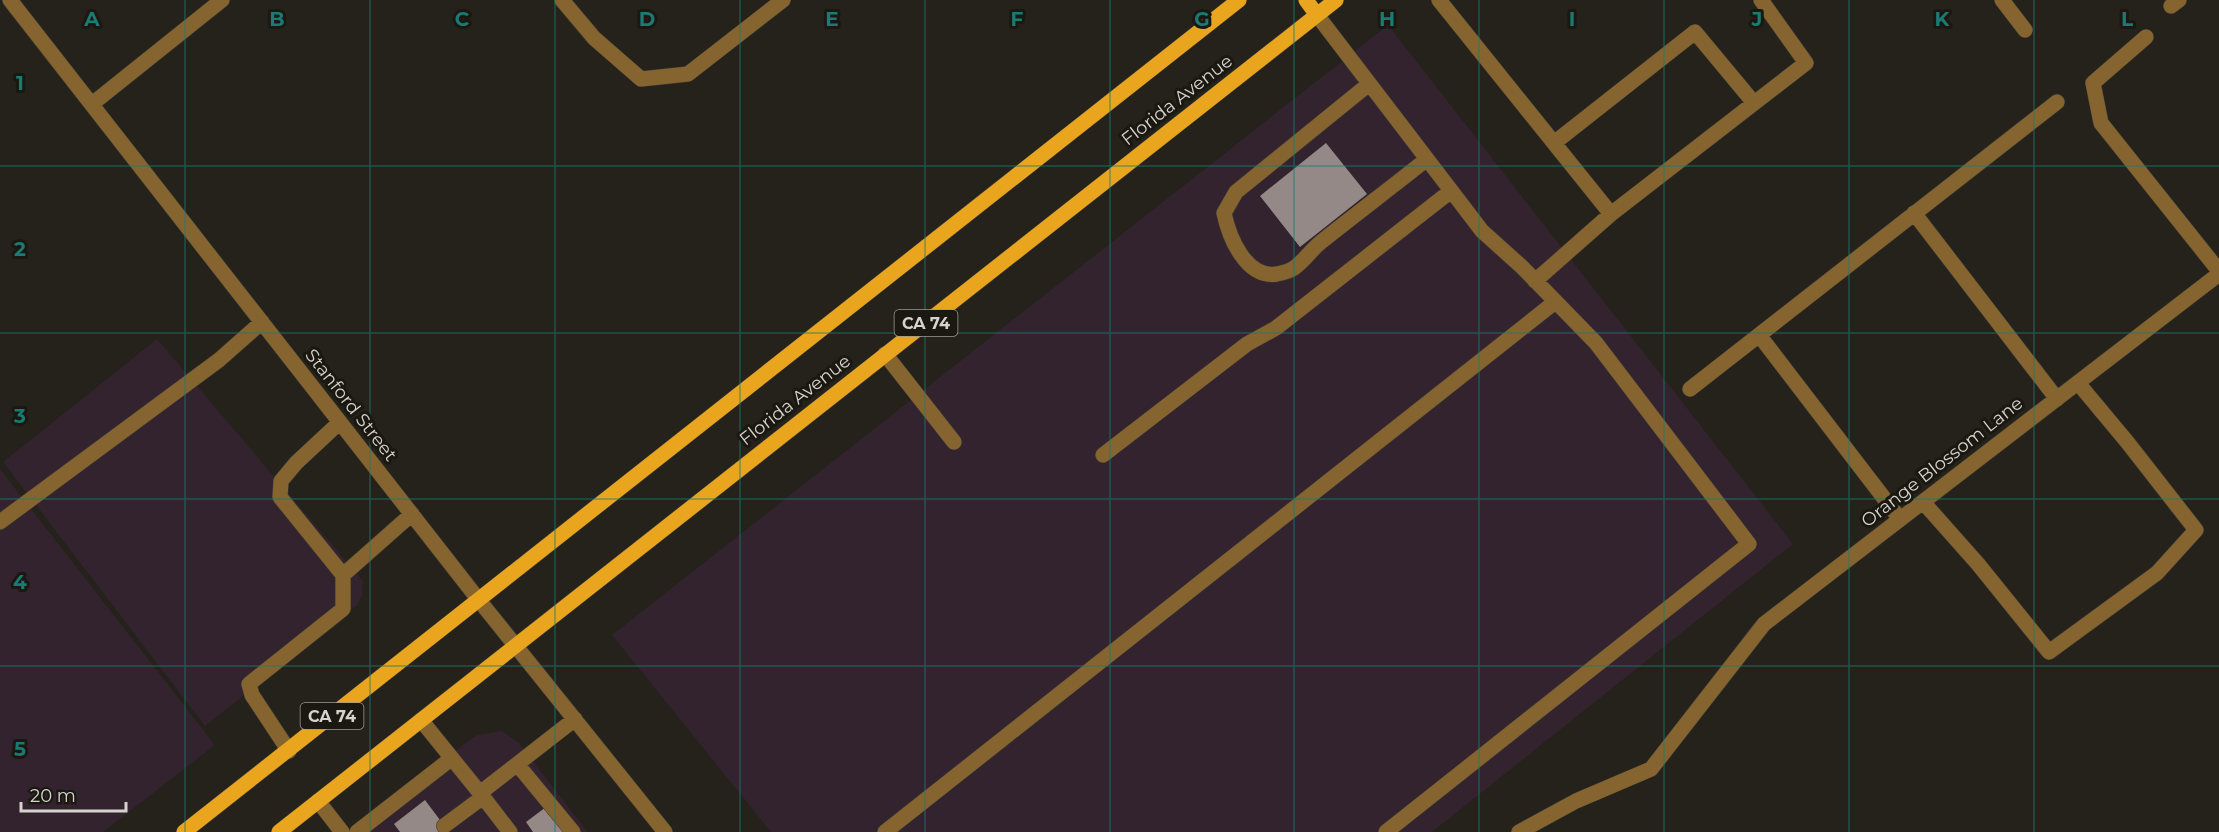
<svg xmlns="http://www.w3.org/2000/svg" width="2219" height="832" font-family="Montserrat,sans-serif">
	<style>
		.commercial { fill: #33232f }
		.building { fill: #958987 }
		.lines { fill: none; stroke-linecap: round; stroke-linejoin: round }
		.minor-casing { stroke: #403e37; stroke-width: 16 }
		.major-casing { stroke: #403e37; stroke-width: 16 }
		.minor { stroke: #85642f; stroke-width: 15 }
		.major { stroke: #eaa51e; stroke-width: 15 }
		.grid { fill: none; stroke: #197b73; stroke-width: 1.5; stroke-opacity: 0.55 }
		.labels { text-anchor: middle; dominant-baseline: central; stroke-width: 6; stroke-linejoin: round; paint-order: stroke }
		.shield { fill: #1b1811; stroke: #9d9b95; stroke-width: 1.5 }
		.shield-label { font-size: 16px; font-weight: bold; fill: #d5d3ce }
		.street-label { font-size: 18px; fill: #d5d3ce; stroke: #1b1811 }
		.grid-label { font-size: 20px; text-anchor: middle; font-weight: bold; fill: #197b73; stroke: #1b1811; stroke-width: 6; stroke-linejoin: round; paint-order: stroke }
	</style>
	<rect width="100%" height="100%" fill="#24221a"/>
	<!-- commercial -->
	<path class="commercial" d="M 1388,25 L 1793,544 L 1432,832 L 771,832 L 612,635 Z
		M 157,339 L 363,581 L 362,596 L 357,605 L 205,726 L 3,462 Z
		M 0,469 L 215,745 L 103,832 L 0,832 Z
		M 502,731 L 518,742 L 588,832 L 353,832 L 472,738 L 478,735 Z"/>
	<!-- building -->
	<path class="building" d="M 1326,143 L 1367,194 L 1300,247 L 1260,196 Z
		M 425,800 L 449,832 L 400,832 L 394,824 Z
		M 546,807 L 564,832 L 533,832 L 526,822 Z"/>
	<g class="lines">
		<!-- minor casing -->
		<g class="minor-casing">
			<path id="minor" d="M 10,0 L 478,599 L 665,832
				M 562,0 L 594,38 L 641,79 L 688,74 L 783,0
				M 1439,0 L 1611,214 L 1806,63 L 1761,0
				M 2002,0 L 2025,30
				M 2171,6 L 2179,0
				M 1317,15 L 1482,231 L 1522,267 L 1596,343 L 1749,544 L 1386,832
				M 2146,37 L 2093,83 L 2101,123 L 2219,271
				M 1369,84 L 1236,192 L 1224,213 C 1229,237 1246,279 1277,274 C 1282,273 1290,271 1294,268 C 1304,261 1311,250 1321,242 C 1356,214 1392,187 1427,159
				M 92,104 L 222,0
				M 1554,143 L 1695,32 L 1754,103
				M 1914,213 L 2057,399
				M 1535,281 L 1611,214
				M 1759,335 L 1900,519
				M 885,354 L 954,442
				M 1690,389 L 2057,102
				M 1103,455 L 1247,344 L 1276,328 L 1451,191
				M 1923,502 L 1978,564 L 2049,652 L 2157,573 L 2196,530 L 2128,443 L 2078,383
				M 0,522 L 219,360 L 262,322
				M 343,575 L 412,514
				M 421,720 L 480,793 L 575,719
				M 289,751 L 252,695 L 249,684 L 343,609 L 343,575 L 280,497 L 281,481 L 296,463 L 340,422
				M 517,764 L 573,832
				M 480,793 L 510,832
				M 318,801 L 342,832
				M 444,826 L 483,797
				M 357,832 L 452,758
				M 885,832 L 1555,302
				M 1519,832 L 1576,801 L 1651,769 L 1764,624 L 2219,274"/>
		</g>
		<!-- major casing -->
		<g class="major-casing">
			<path id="major" d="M 1306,0 L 1317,15
				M 184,832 L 1239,0
				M 279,832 L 1336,0"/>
		</g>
		<!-- minor -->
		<use href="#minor" class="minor"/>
		<!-- major -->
		<use href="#major" class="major"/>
	</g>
	<!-- grid -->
	<path class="grid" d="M 185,0 L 185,832M 370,0 L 370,832M 555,0 L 555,832M 740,0 L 740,832M 925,0 L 925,832M 1110,0 L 1110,832M 1294,0 L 1294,832M 1479,0 L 1479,832M 1664,0 L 1664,832M 1849,0 L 1849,832M 2034,0 L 2034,832M 0,166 L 2219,166M 0,333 L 2219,333M 0,499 L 2219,499M 0,666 L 2219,666"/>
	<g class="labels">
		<!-- shield labels -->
		<g class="shield">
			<rect x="894.5" y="310" width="63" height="26" rx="4.5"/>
			<rect x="300.5" y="703" width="63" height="26" rx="4.5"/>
		</g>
		<g class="shield-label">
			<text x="926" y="323">CA 74</text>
			<text x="332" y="716">CA 74</text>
		</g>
		<!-- street labels -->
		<g class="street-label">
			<text transform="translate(1177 100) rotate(-38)">Florida Avenue</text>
			<text transform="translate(795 400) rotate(-38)">Florida Avenue</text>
			<text transform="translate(351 405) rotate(52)">Stanford Street</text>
			<text transform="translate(1942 462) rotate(-38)">Orange Blossom Lane</text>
		</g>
	</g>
	<g class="grid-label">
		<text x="92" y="26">A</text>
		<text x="277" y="26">B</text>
		<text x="462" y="26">C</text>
		<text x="647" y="26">D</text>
		<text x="832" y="26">E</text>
		<text x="1017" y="26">F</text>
		<text x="1202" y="26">G</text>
		<text x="1387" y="26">H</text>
		<text x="1572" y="26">I</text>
		<text x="1757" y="26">J</text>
		<text x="1942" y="26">K</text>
		<text x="2127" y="26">L</text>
		<text x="20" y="90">1</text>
		<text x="20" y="256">2</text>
		<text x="20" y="423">3</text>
		<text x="20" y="589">4</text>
		<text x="20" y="756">5</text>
	</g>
	<!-- scale -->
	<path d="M21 802v9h105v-9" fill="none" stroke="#d5d3ce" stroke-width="3"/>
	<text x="30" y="802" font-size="18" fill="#d5d3ce" stroke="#1b1811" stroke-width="4.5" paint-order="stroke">20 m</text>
</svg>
